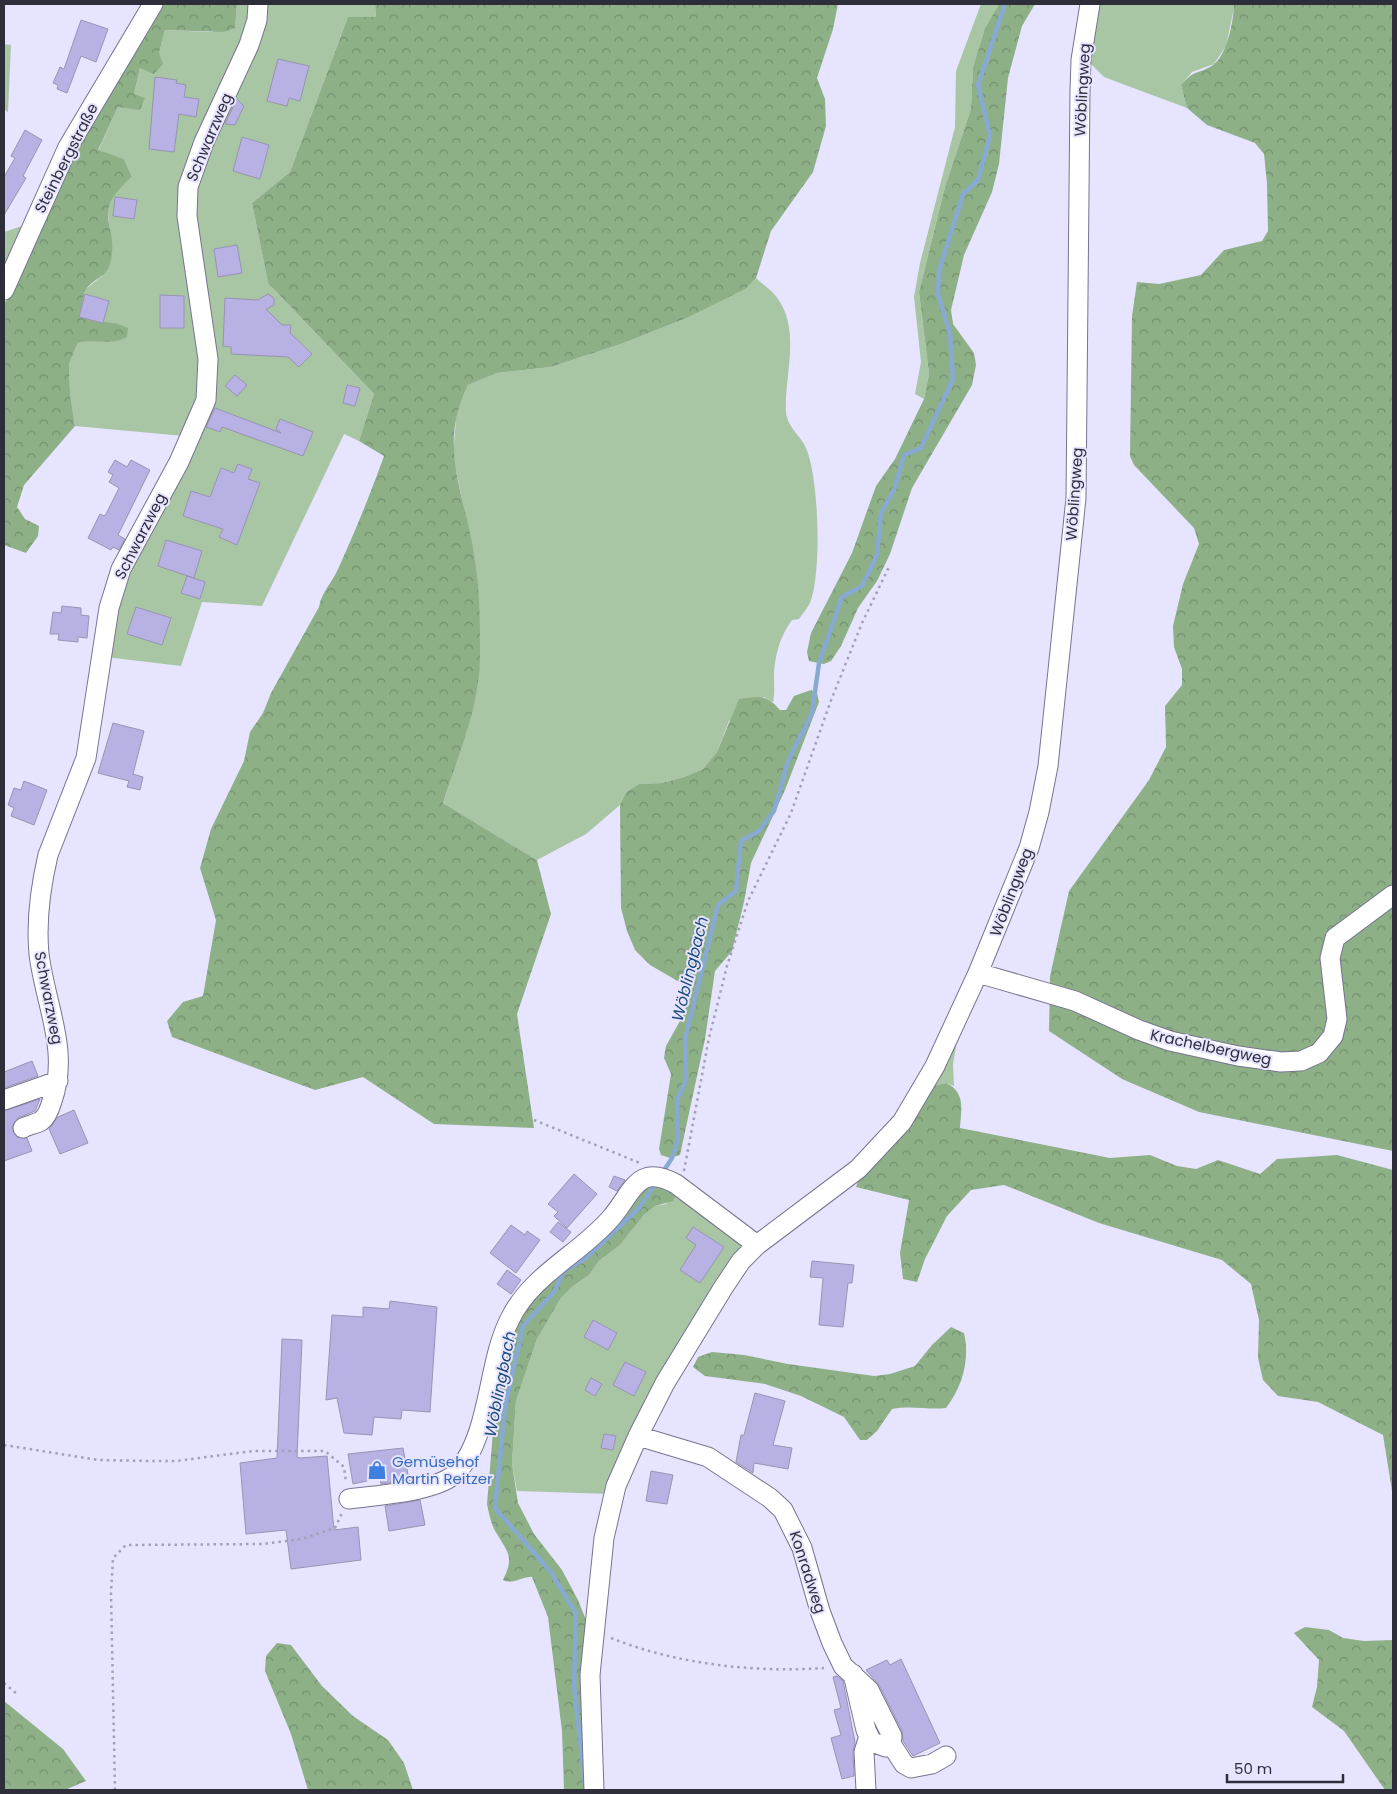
<svg xmlns="http://www.w3.org/2000/svg" width="1397" height="1794" font-family="Poppins,sans-serif">
	<style>
		.green { fill: #a8c5a4 }
		.forest { fill: url(#forest-crowns) }
		.lines { fill: none; stroke-linecap: round; stroke-linejoin: round }
		.stream { stroke: #88aad2; stroke-width: 4.5 }
		.building { fill: #b8b1e3; stroke: #9894b3 }
		.minor-casing { stroke: #777391; stroke-width: 21 }
		.path { stroke: #a2a0b6; stroke-width: 2.5; stroke-dasharray: 2.5 4; stroke-linecap: butt }
		.minor { stroke: #fff; stroke-width: 19 }
		.labels { text-anchor: middle; dominant-baseline: central; stroke-width: 4; stroke-linejoin: round; paint-order: stroke }
		.street-label { font-size: 15px; fill: #2e2d3a; stroke: #e7e4ff }
		.shop-label { font-size: 15px; fill: #366cbe; stroke: #e7e4ff; text-anchor: start }
		.water-label { font-size: 16px; font-style: italic; fill: #1b4a7d; stroke: #e7e4ff }
	</style>
	<defs>
		<pattern id="forest-crowns" width="20" height="18" patternUnits="userSpaceOnUse" patternTransform="scale(1.25)"><rect width="20" height="18" fill="#8db087"/><path d="M2 6a3 3 0 1 1 6 0M12 15a3 3 0 1 1 6 0" fill="none" stroke="#74906f"/></pattern>
	</defs>
	<rect width="100%" height="100%" fill="#e7e4ff"/>
	<!-- green -->
	<path class="green" d="M 237,4 L 253,4 L 251,19 L 187,168 L 202,383 L 184,436 L 75,426 L 70,394 L 69,364 L 78,342 L 89,340 L 106,342 L 115,323 L 90,320 L 82,307 L 86,289 L 102,276 L 112,248 L 107,206 L 117,190 L 132,177 L 124,159 L 98,151 L 118,107 L 134,94 L 140,68 L 159,53 L 165,30 L 211,32 L 235,27 Z
		M 262,4 L 375,4 L 376,18 L 348,17 L 290,172 L 252,203 L 268,283 L 374,394 L 359,441 L 344,434 L 262,606 L 202,602 L 181,666 L 106,657 L 113,609 L 209,401 L 190,202 Z
		M 981,4 L 999,4 L 985,28 L 973,67 L 971,109 L 945,187 L 919,292 L 929,374 L 924,399 L 915,394 L 921,362 L 914,297 L 920,263 L 955,127 L 956,71 Z
		M 1095,4 L 1234,4 L 1234,8 L 1226,46 L 1214,64 L 1192,72 L 1181,85 L 1187,108 L 1104,77 L 1087,60 Z
		M 4,44 L 11,45 L 8,112 L 4,109 Z
		M 22,226 L 4,266 L 4,232 Z
		M 756,278 C 763,285 773,291 778,299 C 801,332 784,376 786,412 C 787,427 801,436 806,448 C 819,478 822,573 810,603 C 807,609 802,614 799,619 L 792,620 C 780,636 774,657 774,677 C 774,686 775,693 773,702 L 764,697 L 729,721 L 717,752 L 703,769 L 684,777 L 662,783 L 639,784 L 626,792 L 620,805 L 586,834 L 537,860 L 443,803 L 467,731 L 475,562 L 453,456 L 457,408 L 468,385 L 497,373 L 551,367 L 621,344 L 687,318 L 744,289 Z
		M 960,1024 L 953,1064 L 954,1086 L 946,1083 L 929,1087 Z
		M 676,1194 L 749,1246 L 610,1494 L 517,1491 L 512,1464 L 516,1401 L 537,1339 L 561,1298 L 572,1287 L 589,1275 L 599,1261 L 620,1245 L 644,1215 L 655,1206 L 666,1204 Z"/>
	<!-- forest -->
	<path class="forest" d="M 161,4 L 237,4 L 235,28 L 223,32 L 165,30 L 159,53 L 163,64 L 154,74 L 140,68 L 134,94 L 145,98 L 140,110 L 118,107 L 98,150 L 124,159 L 132,177 C 87,216 121,222 110,264 C 107,276 94,279 87,288 C 84,292 83,301 82,307 L 90,320 L 115,323 L 128,328 L 127,337 C 113,346 95,339 78,342 L 69,364 L 70,394 L 75,426 L 24,485 L 17,507 L 25,519 L 39,526 L 38,536 L 26,553 L 4,545 L 4,305 L 74,150 Z
		M 375,4 L 838,4 L 833,29 L 817,78 L 825,99 L 826,126 L 813,172 L 771,231 L 756,278 L 745,289 L 687,318 L 621,344 L 551,367 L 497,373 L 468,385 C 436,448 467,498 475,561 C 480,592 480,625 480,656 C 480,706 458,756 443,803 L 537,860 L 551,914 L 517,1014 L 534,1128 L 434,1124 L 363,1077 L 315,1090 L 172,1037 L 167,1021 L 183,1002 L 203,996 L 216,920 L 200,868 L 211,829 L 244,761 L 250,732 L 263,713 L 271,693 L 319,607 C 322,591 332,583 338,569 C 355,532 370,495 384,456 L 359,441 L 374,394 L 268,283 L 252,203 L 290,172 L 348,17 L 376,17 Z
		M 999,4 L 1035,4 L 1022,26 L 1008,78 L 999,164 L 992,192 L 964,255 L 951,310 L 953,324 L 974,353 L 976,365 L 972,385 L 912,488 L 890,554 L 877,581 L 858,608 L 841,646 L 831,661 L 824,664 L 809,661 L 807,652 L 811,633 L 852,553 L 876,486 L 895,459 L 924,399 L 929,374 L 919,292 L 945,187 L 971,109 L 973,67 L 985,28 Z
		M 1234,4 L 1393,4 L 1393,1151 L 1199,1112 L 1122,1079 L 1049,1031 L 1050,976 L 1069,891 L 1149,780 L 1166,747 L 1165,706 L 1182,685 L 1182,669 L 1174,647 L 1173,626 L 1183,584 L 1199,544 L 1194,528 L 1134,465 L 1130,456 L 1132,316 L 1137,282 L 1159,284 L 1201,275 L 1224,250 L 1262,241 L 1268,231 L 1267,183 L 1264,154 L 1255,143 L 1207,125 L 1187,108 L 1181,85 C 1196,68 1198,75 1213,65 C 1227,56 1234,19 1234,4 Z
		M 811,690 L 817,693 L 819,702 L 785,790 L 751,863 L 744,902 L 732,951 L 715,971 L 705,1039 L 680,1155 L 670,1158 L 661,1155 L 659,1149 L 671,1074 L 664,1058 L 666,1046 L 685,1012 L 686,995 L 681,983 L 650,965 L 635,950 L 627,931 L 621,908 L 620,805 L 626,792 L 639,784 L 662,783 L 684,777 L 703,769 L 717,752 L 739,699 C 759,697 766,693 780,710 L 786,710 L 794,696 Z
		M 946,1083 C 966,1092 961,1110 960,1128 L 1110,1158 L 1150,1155 L 1177,1166 L 1196,1169 L 1218,1160 L 1260,1174 L 1277,1159 L 1337,1155 L 1393,1170 L 1393,1497 L 1383,1435 L 1318,1402 L 1278,1396 L 1263,1380 L 1258,1358 L 1259,1320 L 1251,1284 L 1222,1260 L 1099,1223 L 1004,1185 L 971,1190 L 947,1216 L 925,1259 L 917,1282 L 903,1279 L 900,1253 L 909,1200 L 856,1187 L 861,1173 L 929,1087 Z
		M 653,1180 L 676,1194 L 673,1201 L 655,1206 L 644,1215 L 620,1245 L 599,1261 L 589,1275 L 572,1287 L 561,1298 L 537,1339 L 516,1401 L 512,1464 L 518,1503 L 534,1534 L 562,1570 L 578,1600 L 588,1625 L 588,1790 L 564,1790 L 562,1731 L 548,1617 L 532,1577 C 522,1576 513,1585 503,1580 C 514,1557 509,1554 497,1534 C 491,1525 489,1514 487,1504 L 497,1383 L 507,1342 L 524,1305 L 640,1188 Z
		M 951,1327 L 964,1333 C 970,1359 963,1386 946,1408 C 928,1410 911,1405 892,1409 L 877,1431 L 867,1440 L 860,1440 L 844,1417 L 801,1396 L 765,1384 L 705,1376 L 693,1367 L 698,1357 L 712,1352 L 744,1355 L 788,1364 L 874,1376 L 890,1374 L 915,1366 L 932,1345 Z
		M 1305,1627 L 1329,1630 L 1343,1638 L 1364,1641 L 1393,1640 L 1393,1790 L 1385,1790 L 1344,1731 L 1312,1707 L 1317,1687 L 1319,1660 L 1294,1633 Z
		M 277,1643 L 291,1645 L 322,1686 L 353,1716 L 388,1740 L 404,1763 L 413,1790 L 308,1790 L 291,1734 L 265,1671 L 266,1656 Z
		M 4,1701 L 63,1749 L 86,1781 L 65,1790 L 4,1790 Z"/>
	<g class="lines">
		<!-- stream -->
		<path class="stream" d="M 663,1172 L 672,1158 L 678,1140 L 677,1100 L 686,1080 L 685,1039 L 718,905 L 736,891 L 741,841 L 759,831 L 774,811 L 788,761 L 812,713 L 819,663 L 842,597 L 862,586 L 877,555 L 881,513 L 894,490 L 904,455 L 921,448 L 953,379 L 950,334 L 938,294 L 939,271 L 963,194 L 978,180 L 990,136 L 978,85 L 1005,4
			M 585,1784 L 574,1686 L 576,1613 L 550,1571 L 495,1508 L 505,1408 L 523,1326 L 554,1292 L 564,1271 L 585,1259 L 639,1208 L 656,1183"/>
	</g>
	<!-- building -->
	<path class="building" d="M 81,20 L 108,29 L 96,62 L 81,56 L 67,93 L 57,89 L 58,85 L 53,83 L 60,67 L 64,69 Z
		M 278,59 L 309,66 L 300,101 L 289,98 L 287,106 L 267,101 Z
		M 155,77 L 177,80 L 176,83 L 186,85 L 184,97 L 199,99 L 196,117 L 179,114 L 174,152 L 149,149 Z
		M 237,99 L 244,106 L 235,125 L 225,124 Z
		M 25,130 L 42,140 L 23,176 L 26,178 L 4,215 L 4,177 L 15,158 L 11,156 Z
		M 242,137 L 269,145 L 260,179 L 233,171 Z
		M 115,197 L 137,200 L 134,219 L 113,216 Z
		M 237,245 L 242,273 L 218,277 L 214,249 Z
		M 85,294 L 109,301 L 103,323 L 79,317 Z
		M 268,294 L 274,298 L 274,305 L 266,309 L 282,325 L 291,325 L 290,333 L 312,354 L 299,367 L 288,357 L 231,354 L 231,347 L 223,346 L 225,298 L 258,300 Z
		M 160,295 L 184,296 L 184,328 L 160,328 Z
		M 235,375 L 247,385 L 237,396 L 225,386 Z
		M 347,385 L 360,388 L 355,406 L 343,403 Z
		M 215,408 L 281,433 L 276,429 L 280,419 L 313,432 L 303,456 L 222,427 L 220,432 L 206,427 Z
		M 115,460 L 127,467 L 131,460 L 150,470 L 118,535 L 125,539 L 119,550 L 113,547 L 111,550 L 88,538 L 100,514 L 104,516 L 106,514 L 119,488 L 109,482 L 113,475 L 108,472 Z
		M 238,464 L 252,469 L 248,479 L 260,483 L 237,545 L 219,537 L 223,529 L 183,516 L 191,491 L 210,497 L 221,468 L 234,473 Z
		M 166,540 L 202,551 L 194,578 L 158,566 Z
		M 187,576 L 205,582 L 200,599 L 181,593 Z
		M 62,606 L 81,608 L 81,615 L 89,616 L 87,638 L 78,637 L 78,642 L 58,640 L 59,634 L 50,634 L 53,612 L 61,613 Z
		M 136,607 L 171,618 L 162,645 L 127,634 Z
		M 113,723 L 144,731 L 133,774 L 143,777 L 140,790 L 127,787 L 129,781 L 98,773 Z
		M 24,781 L 47,790 L 34,825 L 11,816 L 14,808 L 8,805 L 14,788 L 21,790 Z
		M 32,1061 L 38,1076 L 4,1088 L 4,1072 Z
		M 40,1099 L 35,1111 L 18,1118 L 12,1127 L 17,1137 L 27,1138 L 32,1151 L 4,1161 L 4,1111 Z
		M 74,1110 L 88,1143 L 60,1154 L 49,1129 L 58,1117 Z
		M 574,1174 L 597,1194 L 567,1228 L 554,1216 L 558,1212 L 548,1204 Z
		M 614,1176 L 625,1180 L 617,1191 L 609,1187 Z
		M 558,1222 L 571,1232 L 563,1242 L 550,1232 Z
		M 511,1225 L 525,1235 L 527,1231 L 540,1240 L 516,1273 L 490,1253 Z
		M 693,1227 L 724,1247 L 700,1283 L 680,1270 L 696,1245 L 686,1238 Z
		M 812,1261 L 854,1265 L 852,1283 L 848,1283 L 843,1327 L 819,1325 L 823,1278 L 810,1277 Z
		M 507,1270 L 521,1280 L 511,1294 L 497,1284 Z
		M 390,1301 L 437,1307 L 430,1412 L 402,1410 L 401,1419 L 374,1417 L 372,1435 L 344,1433 L 337,1398 L 326,1400 L 332,1315 L 363,1317 L 363,1307 L 389,1309 Z
		M 593,1320 L 617,1333 L 608,1350 L 584,1337 Z
		M 282,1339 L 302,1340 L 297,1457 L 300,1458 L 327,1456 L 334,1530 L 358,1527 L 361,1560 L 291,1569 L 286,1530 L 246,1534 L 240,1463 L 277,1458 Z
		M 625,1362 L 646,1372 L 634,1396 L 613,1385 Z
		M 591,1378 L 602,1384 L 595,1396 L 585,1390 Z
		M 755,1393 L 785,1401 L 773,1445 L 792,1448 L 788,1469 L 754,1463 L 753,1473 L 736,1462 L 741,1435 L 744,1435 Z
		M 604,1434 L 616,1436 L 613,1450 L 601,1448 Z
		M 403,1448 L 409,1480 L 381,1484 L 380,1478 L 353,1484 L 348,1454 Z
		M 651,1471 L 673,1475 L 667,1504 L 646,1501 Z
		M 420,1500 L 425,1525 L 389,1531 L 385,1506 Z
		M 901,1659 L 940,1743 L 913,1756 L 903,1741 L 902,1731 L 879,1685 L 866,1670 L 887,1660 L 890,1665 Z
		M 837,1676 L 843,1681 L 855,1742 L 853,1752 L 854,1776 L 842,1779 L 831,1738 L 841,1735 L 834,1710 L 841,1708 L 833,1677 Z"/>
	<g class="lines">
		<!-- minor casing -->
		<g class="minor-casing">
			<path id="minor" d="M 4,290 L 68,147 L 153,4
				M 978,973 L 1075,1001 L 1139,1030 L 1170,1041 L 1238,1056 L 1281,1062 L 1301,1061 L 1319,1053 L 1333,1036 L 1337,1019 L 1330,958 L 1335,938 L 1393,895
				M 4,1100 L 58,1081
				M 23,1128 C 28,1125 36,1124 41,1121 C 47,1117 50,1108 52,1101 C 70,1051 45,1004 39,954 C 36,922 41,885 48,855 L 86,758 L 109,608 L 121,569 L 179,462 L 206,400 L 208,359 L 187,216 L 188,187 L 204,142 L 249,45 L 257,20 L 258,4
				M 638,1436 L 708,1457 L 770,1498 L 783,1510 L 802,1548 L 820,1611 L 832,1643 L 843,1666 L 869,1690 L 892,1736 L 891,1744 L 886,1747 L 872,1742 L 866,1730 L 853,1674
				M 349,1499 C 376,1495 439,1492 457,1472 C 491,1434 487,1363 510,1319 C 532,1274 579,1255 611,1218 C 632,1194 637,1162 676,1184 L 757,1245
				M 891,1744 L 904,1764 L 911,1768 L 932,1764 L 946,1756
				M 594,1790 L 590,1675 L 604,1538 L 616,1486 L 638,1436 L 665,1383 L 723,1288 L 741,1261 L 757,1245 L 858,1169 L 902,1122 L 935,1066 L 978,973 L 1029,848 L 1039,812 L 1048,766 L 1076,498 L 1080,90 L 1081,60 L 1090,4
				M 866,1790 L 864,1752 L 869,1736"/>
		</g>
		<!-- path -->
		<path class="path" d="M 534,1120 L 640,1163
			M 684,1171 L 709,1038 L 727,966 L 748,901 L 791,813 L 830,703 L 862,623 L 889,567
			M 4,1445 L 98,1460 L 149,1461 L 176,1461 L 253,1451 L 325,1451 L 344,1467 L 346,1482
			M 611,1638 C 676,1664 755,1673 824,1668
			M 4,1683 L 17,1694
			M 115,1790 L 111,1593 L 113,1558 L 126,1545 L 263,1544 L 302,1539 L 335,1528 L 342,1513"/>
		<!-- minor -->
		<use href="#minor" class="minor"/>
	</g>
	<!-- icons -->
	<defs>
		<g id="shop-bare" transform="scale(1.5)"><path d="M-5-2.5h2.3a2.7 3.5 0 0 1 5.4 0H5L5.5 6h-11ZM-1.5-2.5h3a1.5 2.3 0 0 0-3 0Z" fill="#3f7fe0" stroke="#e7e4ff" stroke-width="2.5" paint-order="stroke"/></g>
	</defs>
	<g fill-rule="evenodd">
		<use href="#shop-bare" x="377" y="1470"/>
	</g>
	<g class="labels">
		<!-- street labels -->
		<g class="street-label">
			<text transform="translate(1082 90) rotate(-87)">Wöblingweg</text>
			<text transform="translate(209 137) rotate(-67)">Schwarzweg</text>
			<text transform="translate(66 158) rotate(-63)">Steinbergstraße</text>
			<text transform="translate(1074 494) rotate(-86)">Wöblingweg</text>
			<text transform="translate(140 536) rotate(-63)">Schwarzweg</text>
			<text transform="translate(1011 892) rotate(-69)">Wöblingweg</text>
			<text transform="translate(49 998) rotate(79)">Schwarzweg</text>
			<text transform="translate(1211 1047) rotate(12)">Krachelbergweg</text>
			<text transform="translate(808 1572) rotate(72)">Konradweg</text>
		</g>
		<!-- shop labels -->
		<g class="shop-label">
			<text x="392" y="1461">Gemüsehof<tspan x="392" dy="17">Martin Reitzer</tspan></text>
		</g>
		<!-- water labels -->
		<g class="water-label">
			<text transform="translate(690 969) rotate(-76)">Wöblingbach</text>
			<text transform="translate(500 1384) rotate(-79)">Wöblingbach</text>
		</g>
	</g>
	<!-- border -->
	<rect width="1397" height="1794" fill="none" stroke="#2e2d3a" stroke-width="10"/>
	<!-- scale -->
	<path d="M1227 1774v8h116v-8" fill="none" stroke="#2e2d3a" stroke-width="2.5"/>
	<text x="1234" y="1774" font-size="15" fill="#2e2d3a" stroke="#e7e4ff" stroke-width="4" paint-order="stroke">50 m</text>
</svg>
